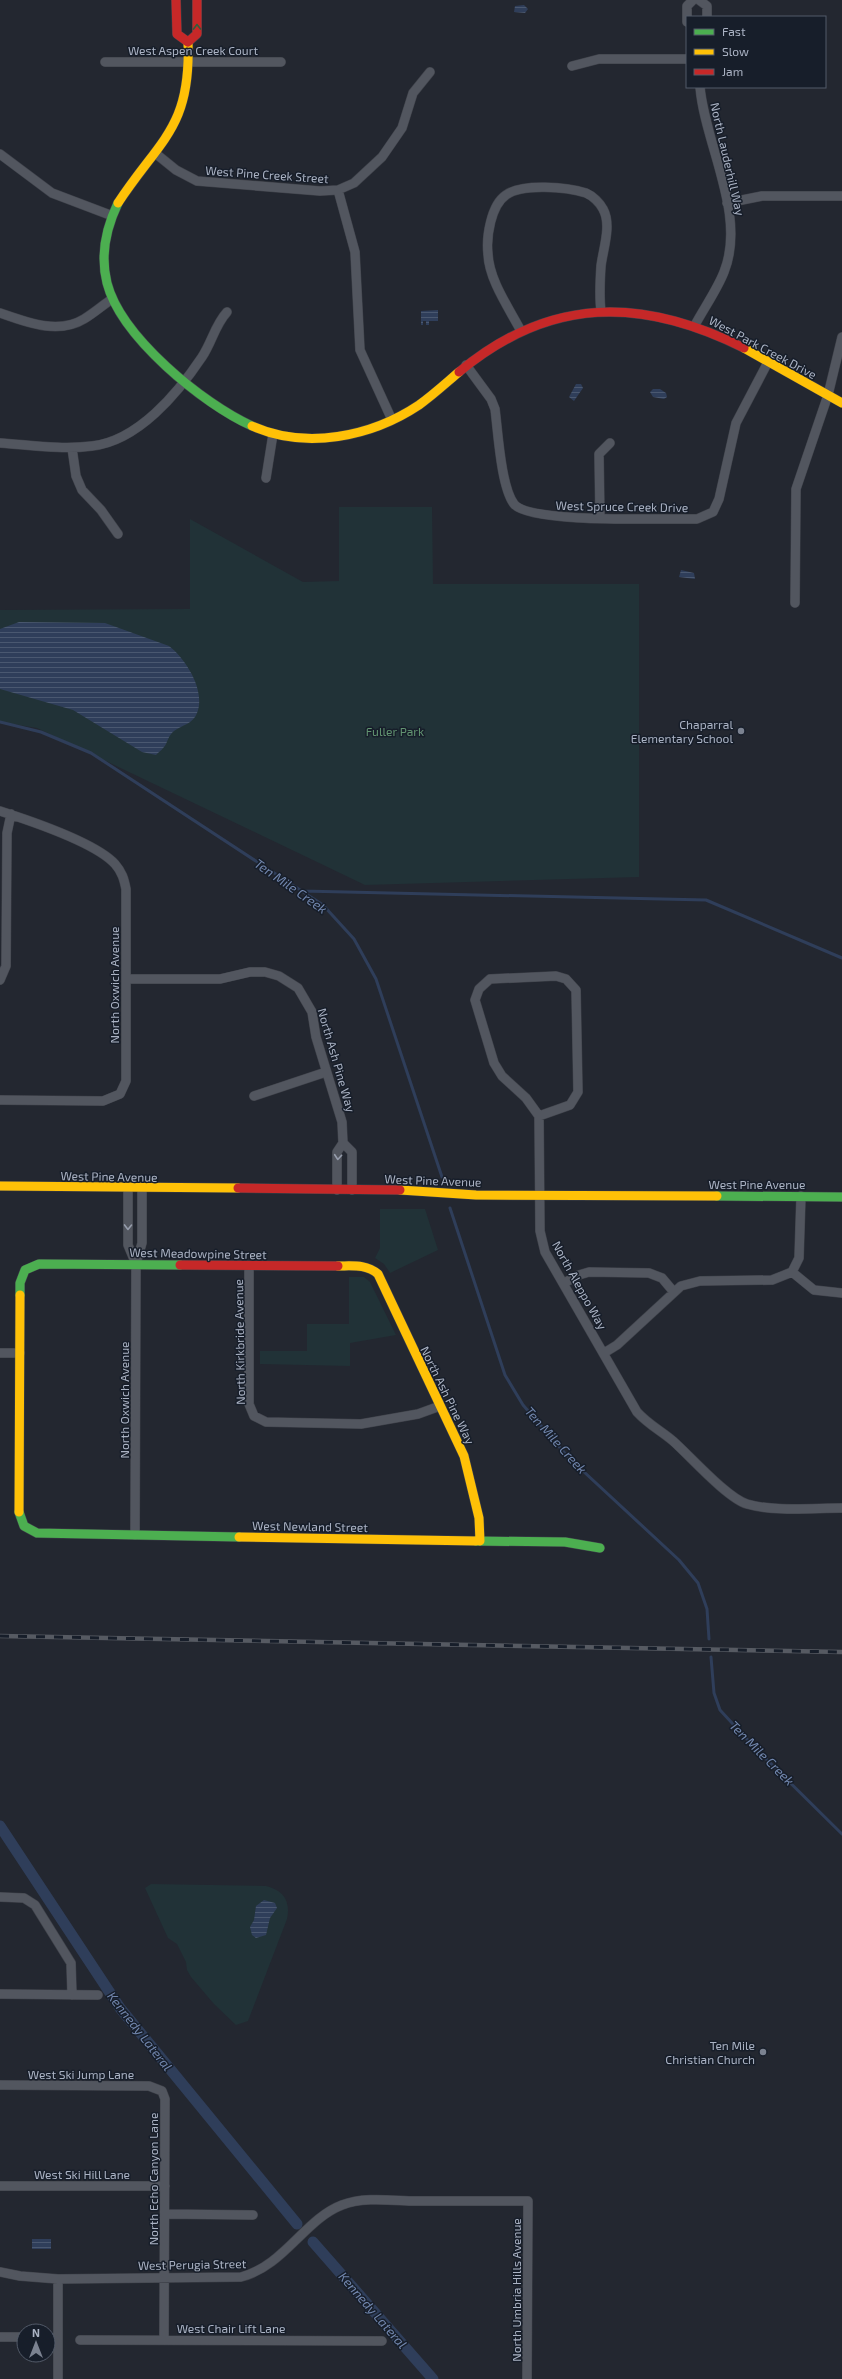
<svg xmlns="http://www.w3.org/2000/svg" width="842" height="2379" font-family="'Exo 2',sans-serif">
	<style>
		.park { fill: #213237 }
		.water { fill: url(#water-rules) }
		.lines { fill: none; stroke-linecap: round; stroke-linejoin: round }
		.stream { stroke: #2f3e5a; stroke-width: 3 }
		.canal { stroke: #2f3e5a; stroke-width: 11 }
		.street-casing { stroke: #3f424a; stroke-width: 10 }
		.fast-casing { stroke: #3f424a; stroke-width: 10 }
		.slow-casing { stroke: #3f424a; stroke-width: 10 }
		.jam-casing { stroke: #3f424a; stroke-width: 10 }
		.street { stroke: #52565f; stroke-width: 9 }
		.fast { stroke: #4caf50; stroke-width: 9 }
		.slow { stroke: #ffc107; stroke-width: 9 }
		.jam { stroke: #c62828; stroke-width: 9 }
		.rail-casing { stroke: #565a62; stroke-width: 4.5 }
		.rail { stroke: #171e2a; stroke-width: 3; stroke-dasharray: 9; stroke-linecap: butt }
		.oneway { stroke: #2f5f3b }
		.oneway2 { stroke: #959cab }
		.poi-dot { fill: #7b8290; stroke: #171e2a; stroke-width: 1.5 }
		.labels { text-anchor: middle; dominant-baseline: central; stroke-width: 3; stroke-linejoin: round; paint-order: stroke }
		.street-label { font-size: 12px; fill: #abb3c4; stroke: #171e2a }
		.poi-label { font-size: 12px; fill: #abb3c4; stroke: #171e2a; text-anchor: end }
		.park-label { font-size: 12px; fill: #629471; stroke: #171e2a }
		.water-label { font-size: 13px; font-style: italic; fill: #7287ae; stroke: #171e2a }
	</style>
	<defs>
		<pattern id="water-rules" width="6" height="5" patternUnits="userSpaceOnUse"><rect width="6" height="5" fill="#2f3e5a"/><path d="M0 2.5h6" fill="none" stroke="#4a5870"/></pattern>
	</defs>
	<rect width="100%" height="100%" fill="#232730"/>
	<!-- park -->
	<path class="park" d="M 339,507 L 432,507 L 433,584 L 639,584 L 639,877 L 365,885 L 37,728 L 0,722 L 0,610 L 190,609 L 190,519 L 303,582 L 339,581 Z
		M 380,1209 L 425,1209 L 438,1250 L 390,1273 L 384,1264 L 375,1258 L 380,1248 Z
		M 349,1277 L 364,1277 L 370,1282 L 396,1335 L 350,1343 L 350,1366 L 260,1364 L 260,1351 L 307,1351 L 307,1324 L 349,1324 Z
		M 151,1884 L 266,1886 C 283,1890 291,1901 287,1919 L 248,2021 L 236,2025 L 214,2004 L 191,1977 L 187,1970 L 186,1962 L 177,1944 L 168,1938 L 145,1888 Z"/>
	<!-- water -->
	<path class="water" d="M 524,5 L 528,9 L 525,13 L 514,12 L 515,6 Z
		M 438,310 L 438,321 L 429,321 L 429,325 L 426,325 L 426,321 L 423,321 L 423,325 L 421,325 L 421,311 Z
		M 576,384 L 581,384 L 583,388 L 574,401 L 569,397 Z
		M 653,389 L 660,389 L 666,393 L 667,397 L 664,399 L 653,397 L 650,392 Z
		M 681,570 L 694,573 L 695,579 L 679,577 Z
		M 19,622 L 105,623 L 169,646 C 186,659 206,691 197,713 C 193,724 182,725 174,731 C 169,735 168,740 166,744 C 164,748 159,752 156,755 L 142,752 L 73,710 L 0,689 L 0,629 Z
		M 264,1900 L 275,1903 L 277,1908 L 270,1918 L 266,1935 L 256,1938 L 252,1935 L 250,1927 L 254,1920 L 256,1906 Z
		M 32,2239 L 51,2239 L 51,2249 L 32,2249 Z"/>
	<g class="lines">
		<!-- stream -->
		<path class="stream" d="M 0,722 L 41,732 L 91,753 L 323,905 L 354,939 L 376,979 L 442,1177
			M 302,891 L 706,900 L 842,958
			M 450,1208 L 505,1375 L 523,1405 L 569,1458 L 679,1560 L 698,1583 L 707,1609 L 709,1639
			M 711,1657 L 714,1693 L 720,1710 L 756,1749 L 842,1834"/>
		<!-- canal -->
		<path class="canal" d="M 0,1826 L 120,2008 L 297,2224
			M 313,2242 L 433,2379"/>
		<!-- street casing -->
		<g class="street-casing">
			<path id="street" d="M 699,0 L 707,6 L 707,17
				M 687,22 L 687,6 L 693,0
				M 105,62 L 281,62
				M 572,66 L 599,59 L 687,59
				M 155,153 L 176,170 L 197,181 L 320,191 L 338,190 L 354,183 L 382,157 L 402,128 L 413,93 L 430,72
				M 0,154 L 52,193 L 110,215
				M 338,190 L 355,252 L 360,350 L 392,420
				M 727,203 L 762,196 L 842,196
				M 0,313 C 26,322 58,335 84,319 C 94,313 103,305 112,299
				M 695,325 C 704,308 717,290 724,272 C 747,215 705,145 700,87
				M 521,331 C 509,308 489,280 488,254 C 486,237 491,205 506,195 C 522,183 567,187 586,193 C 593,196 600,203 603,209 C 612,225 603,249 601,266 C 600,281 599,296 601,311
				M 466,365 L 491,399 L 495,409 C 498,432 501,487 514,504 C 530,524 667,518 697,519 L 713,512 L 719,499 L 736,423 L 768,362
				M 0,443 C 30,445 62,450 92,446 C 138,441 178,393 202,357 C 212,342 215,325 227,312
				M 72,448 L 76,476 L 82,490 L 101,510 L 118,534
				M 266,478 L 273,434
				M 600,518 L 599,454 L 610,443
				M 795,603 L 796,489 L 828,395 L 842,337
				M 0,811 C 28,820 96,843 115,864 C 122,872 124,879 126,889 L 126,1081 L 120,1094 L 103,1101 L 0,1100
				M 126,979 L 220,979 L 250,972 L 265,972 L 279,976 L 298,988 L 312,1012 L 316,1037 L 342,1122 L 343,1143
				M 0,980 L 6,966 L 7,833 L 11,814
				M 254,1096 L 326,1072
				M 539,1116 L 570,1105 L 578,1092 L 576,990 L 566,979 L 556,976 L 490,979 L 479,989 L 475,1000 L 494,1063 L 502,1076 L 526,1098 L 539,1116 L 540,1231 L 545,1252 L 637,1412 C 649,1425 660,1430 673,1441 C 690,1456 727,1498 747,1504 C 774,1512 813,1508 842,1508
				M 128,1188 L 128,1245 L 136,1264
				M 337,1190 L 337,1152 L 343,1143 L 352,1152 L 352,1190
				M 249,1266 L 249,1404 L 254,1416 L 266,1422 L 361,1424 L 418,1414 L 440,1406
				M 792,1272 L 814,1290 L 842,1293
				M 564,1283 L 579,1275 L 589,1272 L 649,1273 L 662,1278 L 673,1291
				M 0,1353 L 20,1353
				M 604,1353 L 617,1345 L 681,1286 L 700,1281 L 772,1280 L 792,1272 L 799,1258 L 801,1196
				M 135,1535 L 136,1264 L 142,1243 L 142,1188
				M 0,1897 L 24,1898 L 35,1905 L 71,1963 L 72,1995
				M 0,1994 L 98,1995
				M 0,2085 L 149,2086 L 162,2091 L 165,2099 L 164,2340
				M 0,2186 L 165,2186
				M 165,2214 L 253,2215
				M 0,2272 L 20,2276 L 58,2279 L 241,2277 C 284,2266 305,2219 342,2205 C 362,2197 388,2200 409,2201 C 449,2201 488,2201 528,2201 L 527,2379
				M 0,2337 L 24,2337
				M 48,2338 L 58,2338
				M 80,2340 L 382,2341
				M 58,2379 L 58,2279"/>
		</g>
		<!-- fast casing -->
		<g class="fast-casing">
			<path id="fast" d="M 118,203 C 106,228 100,255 107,283 C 121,337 203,404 252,426
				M 717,1196 L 842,1197
				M 20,1295 L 20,1283 L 25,1270 L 39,1264 L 180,1265
				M 19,1512 L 24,1526 L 37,1533 L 239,1537
				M 476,1541 L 565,1542 L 600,1548"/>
		</g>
		<!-- slow casing -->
		<g class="slow-casing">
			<path id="slow" d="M 118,203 C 160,139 191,128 188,42
				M 744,348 L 842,403
				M 252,426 C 306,450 371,437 419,405 C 433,395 446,383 459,372
				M 0,1186 L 238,1188
				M 400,1190 L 476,1195 L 717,1196
				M 338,1266 C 353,1266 366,1264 378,1274 L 464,1456 L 479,1518 L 480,1541
				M 19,1512 L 20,1295
				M 239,1537 L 476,1541"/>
		</g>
		<!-- jam casing -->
		<g class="jam-casing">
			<path id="jam" d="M 176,0 L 177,34 L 188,42 L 197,34 L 197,0
				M 459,372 C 550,296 642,297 744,348
				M 238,1188 L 400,1190
				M 180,1265 L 338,1266"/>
		</g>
		<!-- street -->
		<use href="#street" class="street"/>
		<!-- fast -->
		<use href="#fast" class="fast"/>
		<!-- slow -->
		<use href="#slow" class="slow"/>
		<!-- jam -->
		<use href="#jam" class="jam"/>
		<!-- rail casing -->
		<g class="rail-casing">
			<path id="rail" d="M 0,1636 L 842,1652"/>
		</g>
		<!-- rail -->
		<use href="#rail" class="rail"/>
	</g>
	<!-- one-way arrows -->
	<defs><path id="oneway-chevron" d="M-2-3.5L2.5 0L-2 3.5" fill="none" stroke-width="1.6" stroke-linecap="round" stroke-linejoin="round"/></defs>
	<use class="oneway" href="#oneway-chevron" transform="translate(197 27) rotate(-91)"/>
	<g class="oneway2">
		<use href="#oneway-chevron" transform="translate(338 1157) rotate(95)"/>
		<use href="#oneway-chevron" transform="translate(128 1227) rotate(91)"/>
	</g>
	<!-- markers -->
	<g class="poi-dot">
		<circle cx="741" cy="731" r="4"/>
		<circle cx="763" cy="2052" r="4"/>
	</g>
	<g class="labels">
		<!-- street labels -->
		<g class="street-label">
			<text x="193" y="50">West Aspen Creek Court</text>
			<text transform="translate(728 159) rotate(77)">North Lauderhill Way</text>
			<text transform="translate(267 174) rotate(4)">West Pine Creek Street</text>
			<text transform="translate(763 347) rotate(28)">West Park Creek Drive</text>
			<text transform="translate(622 506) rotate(1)">West Spruce Creek Drive</text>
			<text transform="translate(114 985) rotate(-90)">North Oxwich Avenue</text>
			<text transform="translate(337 1060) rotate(74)">North Ash Pine Way</text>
			<text transform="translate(109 1176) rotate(1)">West Pine Avenue</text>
			<text transform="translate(433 1180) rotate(2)">West Pine Avenue</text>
			<text x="757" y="1184">West Pine Avenue</text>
			<text transform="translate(198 1253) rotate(1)">West Meadowpine Street</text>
			<text transform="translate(580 1285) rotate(61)">North Aleppo Way</text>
			<text transform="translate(239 1342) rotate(-91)">North Kirkbride Avenue</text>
			<text transform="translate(448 1395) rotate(64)">North Ash Pine Way</text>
			<text transform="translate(124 1400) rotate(-90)">North Oxwich Avenue</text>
			<text transform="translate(310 1526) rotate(1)">West Newland Street</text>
			<text x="81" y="2074">West Ski Jump Lane</text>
			<text x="82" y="2174">West Ski Hill Lane</text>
			<text transform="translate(153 2179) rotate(-90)">North Echo Canyon Lane</text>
			<text transform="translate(192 2264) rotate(-1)">West Perugia Street</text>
			<text transform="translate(516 2290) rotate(-90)">North Umbria Hills Avenue</text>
			<text x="231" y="2328">West Chair Lift Lane</text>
		</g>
		<!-- poi labels -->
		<g class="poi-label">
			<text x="733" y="724">Chaparral<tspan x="733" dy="14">Elementary School</tspan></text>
			<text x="755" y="2045">Ten Mile<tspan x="755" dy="14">Christian Church</tspan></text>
		</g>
		<!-- park labels -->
		<g class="park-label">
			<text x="395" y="731">Fuller Park</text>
		</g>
		<!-- water labels -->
		<g class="water-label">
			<text transform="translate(291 886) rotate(35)">Ten Mile Creek</text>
			<text transform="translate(556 1440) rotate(48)">Ten Mile Creek</text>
			<text transform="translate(762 1753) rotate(45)">Ten Mile Creek</text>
			<text transform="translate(140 2031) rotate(52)">Kennedy Lateral</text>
			<text transform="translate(373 2310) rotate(49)">Kennedy Lateral</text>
		</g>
	</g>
	<!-- legend -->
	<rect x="686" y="16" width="140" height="72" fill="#171e2a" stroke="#525a68"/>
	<rect x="694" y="29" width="20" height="6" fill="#4caf50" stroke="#525a68"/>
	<text x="722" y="36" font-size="12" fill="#abb3c4">Fast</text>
	<rect x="694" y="49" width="20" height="6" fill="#ffc107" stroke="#525a68"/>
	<text x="722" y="56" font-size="12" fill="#abb3c4">Slow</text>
	<rect x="694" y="69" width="20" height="6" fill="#c62828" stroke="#525a68"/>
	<text x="722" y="76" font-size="12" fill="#abb3c4">Jam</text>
	<!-- north arrow -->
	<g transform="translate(36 2343)"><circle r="19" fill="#171e2a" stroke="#525a68"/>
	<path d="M0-3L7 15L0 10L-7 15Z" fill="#7b8290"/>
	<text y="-6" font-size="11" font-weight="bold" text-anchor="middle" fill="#abb3c4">N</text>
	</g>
</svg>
